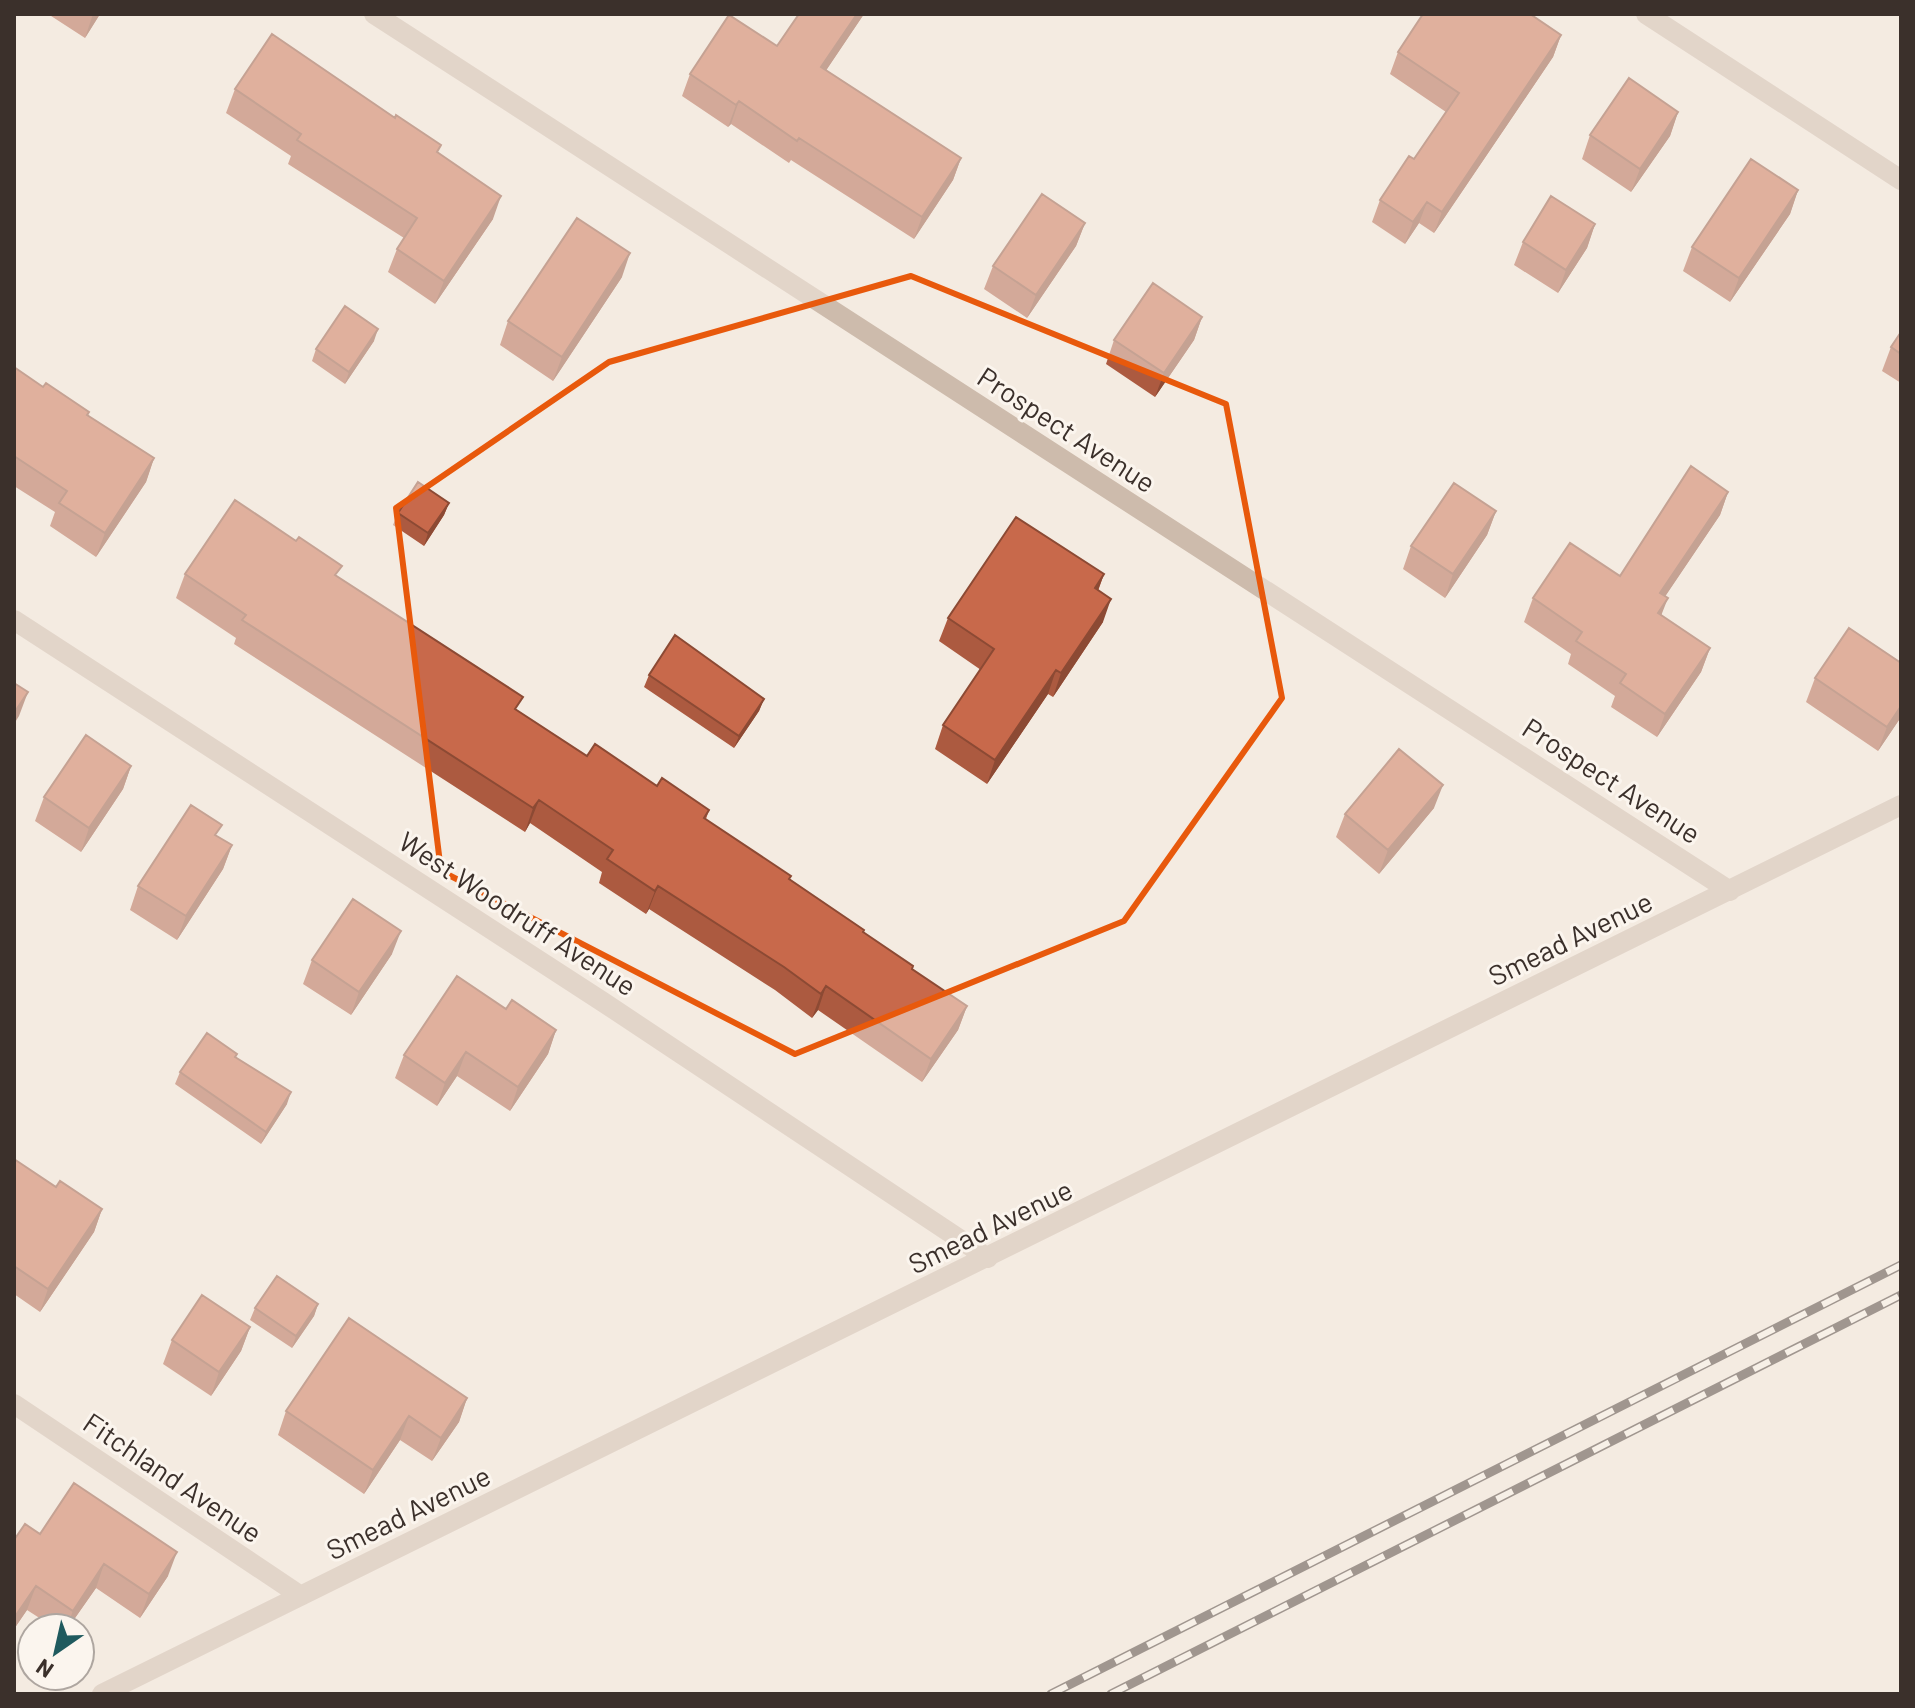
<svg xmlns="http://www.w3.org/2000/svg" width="1915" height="1708" font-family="Barlow,sans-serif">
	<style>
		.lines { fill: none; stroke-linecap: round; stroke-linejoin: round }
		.street { stroke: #cdbbac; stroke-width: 20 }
		.rail-casing { stroke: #3b302b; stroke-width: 9 }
		.rail { stroke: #fbf5ee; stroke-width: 6; stroke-dasharray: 18; stroke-linecap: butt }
		.wall { fill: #ac5a40 }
		.shaded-wall { fill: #8c4a34 }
		.building { fill: #c8694b; stroke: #8c4a34; stroke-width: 2 }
		.marked { fill: none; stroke: #e8590c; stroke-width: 6; stroke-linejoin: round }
		.labels { text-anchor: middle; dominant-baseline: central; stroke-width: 6; stroke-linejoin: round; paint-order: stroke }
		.street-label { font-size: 28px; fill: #3b302b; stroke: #fbf5ee }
	</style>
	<rect width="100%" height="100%" fill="#f4ebe1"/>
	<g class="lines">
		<!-- street -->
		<path class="street" d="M 374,14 L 1730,891
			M 1646,14 L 1901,180
			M 14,620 L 603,1002 L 988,1258
			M 14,1404 L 301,1596
			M 102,1694 L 1901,805"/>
		<!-- rail casing -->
		<g class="rail-casing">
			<path id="rail" d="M 1051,1694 L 1901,1265
				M 1111,1694 L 1901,1295"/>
		</g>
		<!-- rail -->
		<use href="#rail" class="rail"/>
	</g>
	<!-- wall -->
	<path class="wall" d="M 48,14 L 100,14 L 85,38 Z
		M 864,14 L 826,70 L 961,158 L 953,180 L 914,239 L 791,160 L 789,163 L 731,124 L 728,127 L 682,96 L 690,74 L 777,46 Z
		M 1561,35 L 1553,57 L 1434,233 L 1419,223 L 1405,244 L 1372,222 L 1380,200 L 1414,159 L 1446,112 L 1390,74 L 1398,52 Z
		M 235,89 L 438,153 L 493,219 L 435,304 L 388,272 L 397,249 L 404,238 L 288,164 L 291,156 L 226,113 Z
		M 1678,112 L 1670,136 L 1631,192 L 1582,159 L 1590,135 Z
		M 1798,190 L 1790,214 L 1730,302 L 1683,271 L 1692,247 Z
		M 1085,223 L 1076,246 L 1027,318 L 984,289 L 993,266 Z
		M 1595,224 L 1587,248 L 1558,293 L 1514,265 L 1523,242 Z
		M 622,277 L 553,381 L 500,345 L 508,321 Z
		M 1202,317 L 1194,340 L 1155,397 L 1106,364 L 1114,340 Z
		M 1901,332 L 1901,383 L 1882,371 L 1891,347 Z
		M 374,341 L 345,384 L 312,361 L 316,349 Z
		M 14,367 L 43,387 L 89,412 L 88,416 L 154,458 L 146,482 L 96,557 L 50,526 L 55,512 L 14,486 Z
		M 1728,492 L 1720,515 L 1665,596 L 1661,615 L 1710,648 L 1701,672 L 1657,737 L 1611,707 L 1615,696 L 1568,664 L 1571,654 L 1524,622 L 1533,598 L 1620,576 Z
		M 449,503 L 444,515 L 424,546 L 393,525 L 398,513 Z
		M 1496,511 L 1487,535 L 1445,598 L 1403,569 L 1411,546 Z
		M 296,541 L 338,577 L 518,711 L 587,756 L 709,810 L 706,819 L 912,969 L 967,1006 L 958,1030 L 922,1082 L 818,1010 L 812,1018 L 775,990 L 649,909 L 646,914 L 599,883 L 602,872 L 530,823 L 525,832 L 234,644 L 236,638 L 176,598 L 185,574 Z
		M 1104,574 L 1098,591 L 1103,622 L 1053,697 L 1048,694 L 987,784 L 935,749 L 943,725 L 981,670 L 939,641 L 948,618 Z
		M 649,675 L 764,699 L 759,711 L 734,748 L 644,687 Z
		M 1815,678 L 1901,717 L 1878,751 L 1806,702 Z
		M 131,766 L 123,789 L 81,852 L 35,821 L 44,797 Z
		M 1434,808 L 1379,874 L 1336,837 L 1345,814 Z
		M 217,836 L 232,845 L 223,869 L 177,940 L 130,910 L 138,886 Z
		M 392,954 L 351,1015 L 303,984 L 312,960 Z
		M 506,1009 L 556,1030 L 548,1054 L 510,1111 L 457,1076 L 437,1106 L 395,1078 L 404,1055 Z
		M 237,1054 L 236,1057 L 287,1104 L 261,1144 L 175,1084 L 180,1072 Z
		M 14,1159 L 56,1187 L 102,1209 L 94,1232 L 40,1312 L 14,1294 Z
		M 318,1304 L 314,1316 L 292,1348 L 250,1320 L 255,1308 Z
		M 250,1327 L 241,1351 L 211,1396 L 163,1364 L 172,1340 Z
		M 467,1398 L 459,1422 L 432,1461 L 400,1440 L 364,1494 L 278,1435 L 286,1411 Z
		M 40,1534 L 168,1576 L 140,1618 L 96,1588 L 68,1628 L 55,1628 L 27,1610 L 14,1629 L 14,1540 Z"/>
	<!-- shaded-wall -->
	<path class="shaded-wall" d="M 93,14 L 100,14 L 85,38 Z
		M 857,14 L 864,14 L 813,90 L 821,67 Z
		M 1561,35 L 1553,57 L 1434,233 L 1442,212 Z
		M 739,101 L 731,124 L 728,127 L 736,105 Z
		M 1678,112 L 1670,136 L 1631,192 L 1640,169 Z
		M 961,158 L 953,180 L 914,239 L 922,217 Z
		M 1798,190 L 1790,214 L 1730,302 L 1739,278 Z
		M 501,196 L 493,219 L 435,304 L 444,281 Z
		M 1427,202 L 1419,223 L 1405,244 L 1413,222 Z
		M 1085,223 L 1076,246 L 1027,318 L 1036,295 Z
		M 1595,224 L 1587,248 L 1558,293 L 1566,270 Z
		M 630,253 L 622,277 L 553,381 L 562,357 Z
		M 1202,317 L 1194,340 L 1155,397 L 1164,373 Z
		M 378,329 L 374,341 L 345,384 L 349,372 Z
		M 154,458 L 146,482 L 96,557 L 105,533 Z
		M 1728,492 L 1720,515 L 1652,616 L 1660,593 Z
		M 449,503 L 444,515 L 424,546 L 428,533 Z
		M 1496,511 L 1487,535 L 1445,598 L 1453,574 Z
		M 1104,574 L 1095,598 L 1095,588 Z
		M 1668,598 L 1659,621 L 1658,613 Z
		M 1111,599 L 1103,622 L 1053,697 L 1061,673 Z
		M 1710,648 L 1701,672 L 1657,737 L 1665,714 Z
		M 1056,670 L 1048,694 L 987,784 L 995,760 Z
		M 28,692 L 19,716 L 14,724 L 14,713 Z
		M 764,699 L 759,711 L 734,748 L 739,736 Z
		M 1901,706 L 1901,717 L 1878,751 L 1887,727 Z
		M 131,766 L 123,789 L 81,852 L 89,828 Z
		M 1443,785 L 1434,808 L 1379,874 L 1388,850 Z
		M 539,800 L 530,823 L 525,832 L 533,808 Z
		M 232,845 L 223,869 L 177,940 L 186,916 Z
		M 658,886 L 649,909 L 646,914 L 655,891 Z
		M 401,931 L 392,954 L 351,1015 L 359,992 Z
		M 826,986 L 818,1010 L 812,1018 L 821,994 Z
		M 967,1006 L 958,1030 L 922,1082 L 931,1059 Z
		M 556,1030 L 548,1054 L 510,1111 L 518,1087 Z
		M 466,1052 L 457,1076 L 437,1106 L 445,1083 Z
		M 291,1092 L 287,1104 L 261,1144 L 266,1132 Z
		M 102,1209 L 94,1232 L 40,1312 L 48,1289 Z
		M 318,1304 L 314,1316 L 292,1348 L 296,1336 Z
		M 250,1327 L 241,1351 L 211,1396 L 219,1372 Z
		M 467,1398 L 459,1422 L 432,1461 L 441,1438 Z
		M 409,1416 L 400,1440 L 364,1494 L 373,1470 Z
		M 177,1552 L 168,1576 L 140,1618 L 149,1594 Z
		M 104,1564 L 96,1588 L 68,1628 L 66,1628 L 73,1611 Z
		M 36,1586 L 27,1610 L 14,1629 L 14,1618 Z"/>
	<!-- building -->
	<path class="building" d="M 799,14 L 857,14 L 821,67 L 961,158 L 922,217 L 799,138 L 797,141 L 739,101 L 736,105 L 690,74 L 729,15 L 777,46 Z
		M 1423,14 L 1530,14 L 1561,35 L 1442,212 L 1427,202 L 1413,222 L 1380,200 L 1409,156 L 1414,159 L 1459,93 L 1398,52 Z
		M 272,34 L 395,118 L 396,115 L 441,145 L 437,152 L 501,196 L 444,281 L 397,249 L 417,218 L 297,140 L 301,134 L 235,89 Z
		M 1629,78 L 1678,112 L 1640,169 L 1590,135 Z
		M 1751,159 L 1798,190 L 1739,278 L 1692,247 Z
		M 1042,194 L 1085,223 L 1036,295 L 993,266 Z
		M 1551,196 L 1595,224 L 1566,270 L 1523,242 Z
		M 577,218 L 630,253 L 562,357 L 508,321 Z
		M 1153,283 L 1202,317 L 1164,373 L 1114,340 Z
		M 345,306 L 378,329 L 349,372 L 316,349 Z
		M 1901,332 L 1901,354 L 1891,347 Z
		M 14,367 L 43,387 L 46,383 L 89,412 L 87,415 L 154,458 L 105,533 L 59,503 L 67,491 L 14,456 Z
		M 1691,466 L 1728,492 L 1660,593 L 1668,598 L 1658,613 L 1710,648 L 1665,714 L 1620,683 L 1626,674 L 1576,641 L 1582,632 L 1533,598 L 1570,543 L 1620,576 Z
		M 418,482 L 449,503 L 428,533 L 398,513 Z
		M 1454,483 L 1496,511 L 1453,574 L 1411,546 Z
		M 235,500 L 296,541 L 299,537 L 342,566 L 335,575 L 523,697 L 515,709 L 587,756 L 595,744 L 657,786 L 662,778 L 709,810 L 704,818 L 791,876 L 789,879 L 864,930 L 863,932 L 913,966 L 912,969 L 967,1006 L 931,1059 L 826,986 L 821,994 L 784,967 L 658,886 L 655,891 L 607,859 L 613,850 L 539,800 L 533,808 L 242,620 L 246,615 L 185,574 Z
		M 1016,517 L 1104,574 L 1095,588 L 1111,599 L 1061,673 L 1056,670 L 995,760 L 943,725 L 994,649 L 948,618 Z
		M 1849,628 L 1901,663 L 1901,706 L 1887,727 L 1815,678 Z
		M 675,635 L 764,699 L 739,736 L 649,675 Z
		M 14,683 L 28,692 L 14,713 Z
		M 86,735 L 131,766 L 89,828 L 44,797 Z
		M 1399,749 L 1443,785 L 1388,850 L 1345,814 Z
		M 191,805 L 222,825 L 215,835 L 232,845 L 186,916 L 138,886 Z
		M 353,899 L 401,931 L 359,992 L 312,960 Z
		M 457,976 L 506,1009 L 512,1000 L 556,1030 L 518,1087 L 466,1052 L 445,1083 L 404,1055 Z
		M 207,1033 L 237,1054 L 235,1057 L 291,1092 L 266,1132 L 180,1072 Z
		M 14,1159 L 56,1187 L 60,1181 L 102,1209 L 48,1289 L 14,1266 Z
		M 277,1276 L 318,1304 L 296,1336 L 255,1308 Z
		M 202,1295 L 250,1327 L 219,1372 L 172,1340 Z
		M 349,1318 L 467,1398 L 441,1438 L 409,1416 L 373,1470 L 286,1411 Z
		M 74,1483 L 177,1552 L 149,1594 L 104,1564 L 73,1611 L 36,1586 L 14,1618 L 14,1540 L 25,1524 L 40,1534 Z"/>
	<!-- marked area -->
	<path d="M0 0H1915V1708H0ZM 911,276 L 1226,404 L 1282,698 L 1124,921 L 795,1054 L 441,871 L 396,508 L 609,362 Z" fill="#f4ebe1" fill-opacity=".55" fill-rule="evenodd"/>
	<path class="marked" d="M 911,276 L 1226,404 L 1282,698 L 1124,921 L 795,1054 L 441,871 L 396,508 L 609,362 Z"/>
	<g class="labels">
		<!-- street labels -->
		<g class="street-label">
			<text transform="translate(1067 429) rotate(33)">Prospect Avenue</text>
			<text transform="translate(1612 780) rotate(33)">Prospect Avenue</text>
			<text transform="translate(518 913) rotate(33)">West Woodruff Avenue</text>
			<text transform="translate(1570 938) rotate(-26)">Smead Avenue</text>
			<text transform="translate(990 1226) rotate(-26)">Smead Avenue</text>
			<text transform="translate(173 1477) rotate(34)">Fitchland Avenue</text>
			<text transform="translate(408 1512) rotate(-26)">Smead Avenue</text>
		</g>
	</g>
	<!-- border -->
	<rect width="1915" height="1708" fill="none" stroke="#3b302b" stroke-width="32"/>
	<!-- north arrow -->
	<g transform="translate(56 1652) rotate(214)"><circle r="38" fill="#fbf5ee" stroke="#aea6a0" stroke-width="2"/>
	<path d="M0-6L14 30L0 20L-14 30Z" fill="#1f5a5e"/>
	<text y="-12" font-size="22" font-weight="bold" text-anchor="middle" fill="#3b302b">N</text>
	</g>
</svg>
